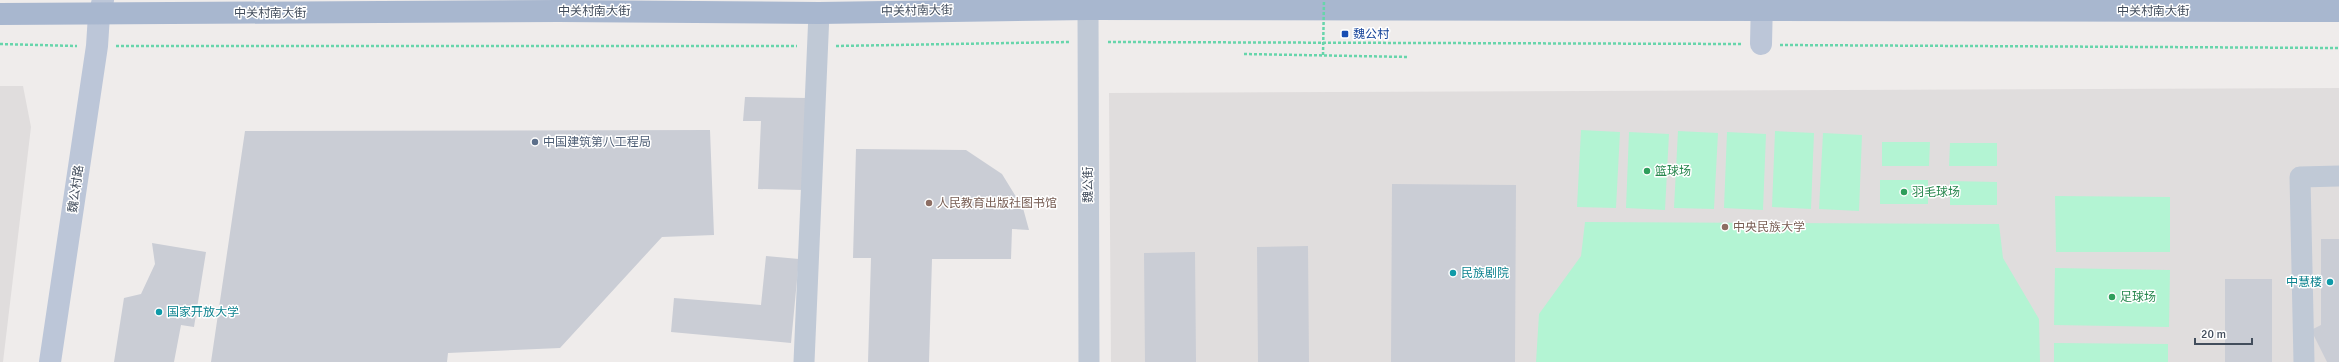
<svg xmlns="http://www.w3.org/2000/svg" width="2339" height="362" font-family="Signika,'Noto Sans SC',sans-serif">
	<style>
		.education { fill: #e0dddd }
		.garden { fill: #b3f4d3 }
		.building { fill: #cacdd5 }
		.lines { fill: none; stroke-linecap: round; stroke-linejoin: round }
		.path { stroke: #67d5ab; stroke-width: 2.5; stroke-dasharray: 3 2; stroke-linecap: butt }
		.street { stroke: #c0c9d6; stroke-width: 21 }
		.secondary { stroke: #bcc6d8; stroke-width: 22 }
		.primary { stroke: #a8b7cf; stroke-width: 22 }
		.path-bridge { stroke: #67d5ab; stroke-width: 2.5; stroke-dasharray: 3 2; stroke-linecap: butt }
		.transit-dot { fill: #1a4fb4; stroke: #fff; stroke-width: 1.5 }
		.service-dot { fill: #5c6f8a; stroke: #fff; stroke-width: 1.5 }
		.leisure-dot { fill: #2e9e5b; stroke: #fff; stroke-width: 1.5 }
		.education-dot { fill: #8d6e63; stroke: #fff; stroke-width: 1.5 }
		.culture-dot { fill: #0f9aa8; stroke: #fff; stroke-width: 1.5 }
		.labels { text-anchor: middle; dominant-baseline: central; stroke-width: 3; stroke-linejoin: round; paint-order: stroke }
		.street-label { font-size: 12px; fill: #424d5c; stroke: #fff }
		.transit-label { font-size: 12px; fill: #164399; stroke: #fff; text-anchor: start }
		.service-label { font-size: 12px; fill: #4e5e75; stroke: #fff; text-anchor: start }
		.leisure-label { font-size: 12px; fill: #27864d; stroke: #fff; text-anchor: start }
		.education-label { font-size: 12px; fill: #785e54; stroke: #fff; text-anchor: start }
		.culture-label { font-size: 12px; fill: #0d838f; stroke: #fff; text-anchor: start }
	</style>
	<rect width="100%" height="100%" fill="#efeceb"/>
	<!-- education -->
	<path class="education" d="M 0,86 L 23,86 L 31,127 L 3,362 L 0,362 Z
		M 2339,88 L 2339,362 L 1111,362 L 1109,93 Z"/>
	<!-- garden -->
	<path class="garden" d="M 1581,130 L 1620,132 L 1616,208 L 1577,207 Z
		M 1678,131 L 1718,133 L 1714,209 L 1674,208 Z
		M 1775,131 L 1814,133 L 1811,209 L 1772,207 Z
		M 1629,132 L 1669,134 L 1665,210 L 1626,208 Z
		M 1727,132 L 1766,134 L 1763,210 L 1724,208 Z
		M 1823,133 L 1862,135 L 1859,211 L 1819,209 Z
		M 1882,142 L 1930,142 L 1929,166 L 1882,166 Z
		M 1950,143 L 1997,143 L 1997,166 L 1949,166 Z
		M 1880,180 L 1928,180 L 1928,204 L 1880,204 Z
		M 1950,181 L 1997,182 L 1997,205 L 1950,205 Z
		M 2055,196 L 2170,197 L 2170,252 L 2056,252 Z
		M 1585,222 L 1999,224 L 2003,258 L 2039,319 L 2040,362 L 1536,362 L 1539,314 L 1581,256 Z
		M 2055,268 L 2170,270 L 2169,327 L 2054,325 Z
		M 2054,343 L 2168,344 L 2168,362 L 2054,362 Z"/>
	<!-- building -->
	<path class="building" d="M 745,97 L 807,98 L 804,190 L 758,189 L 761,121 L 743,121 Z
		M 710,130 L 714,235 L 662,237 L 560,348 L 448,353 L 447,362 L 211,362 L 245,131 Z
		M 856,149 L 966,150 L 1002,174 L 1023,208 L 1029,230 L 1012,229 L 1011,259 L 932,259 L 929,362 L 868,362 L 871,258 L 853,258 Z
		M 1392,184 L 1516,185 L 1515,362 L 1391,362 Z
		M 2321,239 L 2339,239 L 2339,362 L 2327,362 L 2311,330 L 2321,325 Z
		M 152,243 L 206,252 L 194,327 L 181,325 L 174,362 L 114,362 L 124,298 L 141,294 L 155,264 Z
		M 1308,246 L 1309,362 L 1258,362 L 1257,247 Z
		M 1195,252 L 1196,362 L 1145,362 L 1144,253 Z
		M 766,256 L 799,259 L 791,343 L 671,332 L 674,298 L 761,305 Z
		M 2225,279 L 2272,279 L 2272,362 L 2225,362 Z"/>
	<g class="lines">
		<!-- path -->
		<path class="path" d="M 1108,42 L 1741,44
			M 0,44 L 77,46
			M 1780,45 L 2339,48
			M 116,46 L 797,46
			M 836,46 L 1069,42
			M 1244,54 L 1409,57"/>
		<!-- street -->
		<path class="street" d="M 1088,9 L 1089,362
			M 804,362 L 819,13
			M 2304,362 L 2300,177 L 2339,176"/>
		<!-- secondary -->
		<path class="secondary" d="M 1761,44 L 1762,0
			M 50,362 L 97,46 L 99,15 L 103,0"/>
		<!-- primary -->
		<path class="primary" d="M 0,14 L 558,11 L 819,13 L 1088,9 L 2339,11"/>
		<!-- path-bridge -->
		<path class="path-bridge" d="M 1323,55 L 1324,0"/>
	</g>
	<!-- markers -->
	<rect class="transit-dot" x="1341" y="30" width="8" height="8" rx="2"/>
	<circle class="service-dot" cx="535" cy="142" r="4"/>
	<g class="leisure-dot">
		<circle cx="1647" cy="171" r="4"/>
		<circle cx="1904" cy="192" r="4"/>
		<circle cx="2112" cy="297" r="4"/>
	</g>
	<g class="education-dot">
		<circle cx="929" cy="203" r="4"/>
		<circle cx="1725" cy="227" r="4"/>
	</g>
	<g class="culture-dot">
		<circle cx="1453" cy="273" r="4"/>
		<circle cx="2330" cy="282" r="4"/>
		<circle cx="159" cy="312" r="4"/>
	</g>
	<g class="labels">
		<!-- street labels -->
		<g class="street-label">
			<text x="594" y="11">中关村南大街</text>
			<text transform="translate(917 11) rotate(-1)">中关村南大街</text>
			<text x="2153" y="11">中关村南大街</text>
			<text x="270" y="13">中关村南大街</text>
			<text transform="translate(1088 185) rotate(-90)">魏公街</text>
			<text transform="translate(76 189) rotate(-82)">魏公村路</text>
		</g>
		<!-- transit labels -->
		<g class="transit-label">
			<text x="1353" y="34">魏公村</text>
		</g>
		<!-- service labels -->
		<g class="service-label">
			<text x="543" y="142">中国建筑第八工程局</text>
		</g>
		<!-- leisure labels -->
		<g class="leisure-label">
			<text x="1655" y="171">篮球场</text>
			<text x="1912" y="192">羽毛球场</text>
			<text x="2120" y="297">足球场</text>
		</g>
		<!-- education labels -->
		<g class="education-label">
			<text x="937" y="203">人民教育出版社图书馆</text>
			<text x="1733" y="227">中央民族大学</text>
		</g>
		<!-- culture labels -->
		<g class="culture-label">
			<text x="1461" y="273">民族剧院</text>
			<text x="2322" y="282" text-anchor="end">中慧楼</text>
			<text x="167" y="312">国家开放大学</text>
		</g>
	</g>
	<!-- scale -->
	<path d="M2195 338v6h57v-6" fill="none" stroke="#424d5c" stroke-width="2"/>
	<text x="2201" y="338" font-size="12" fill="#424d5c" stroke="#ffffff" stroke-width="3" paint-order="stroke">20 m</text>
</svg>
